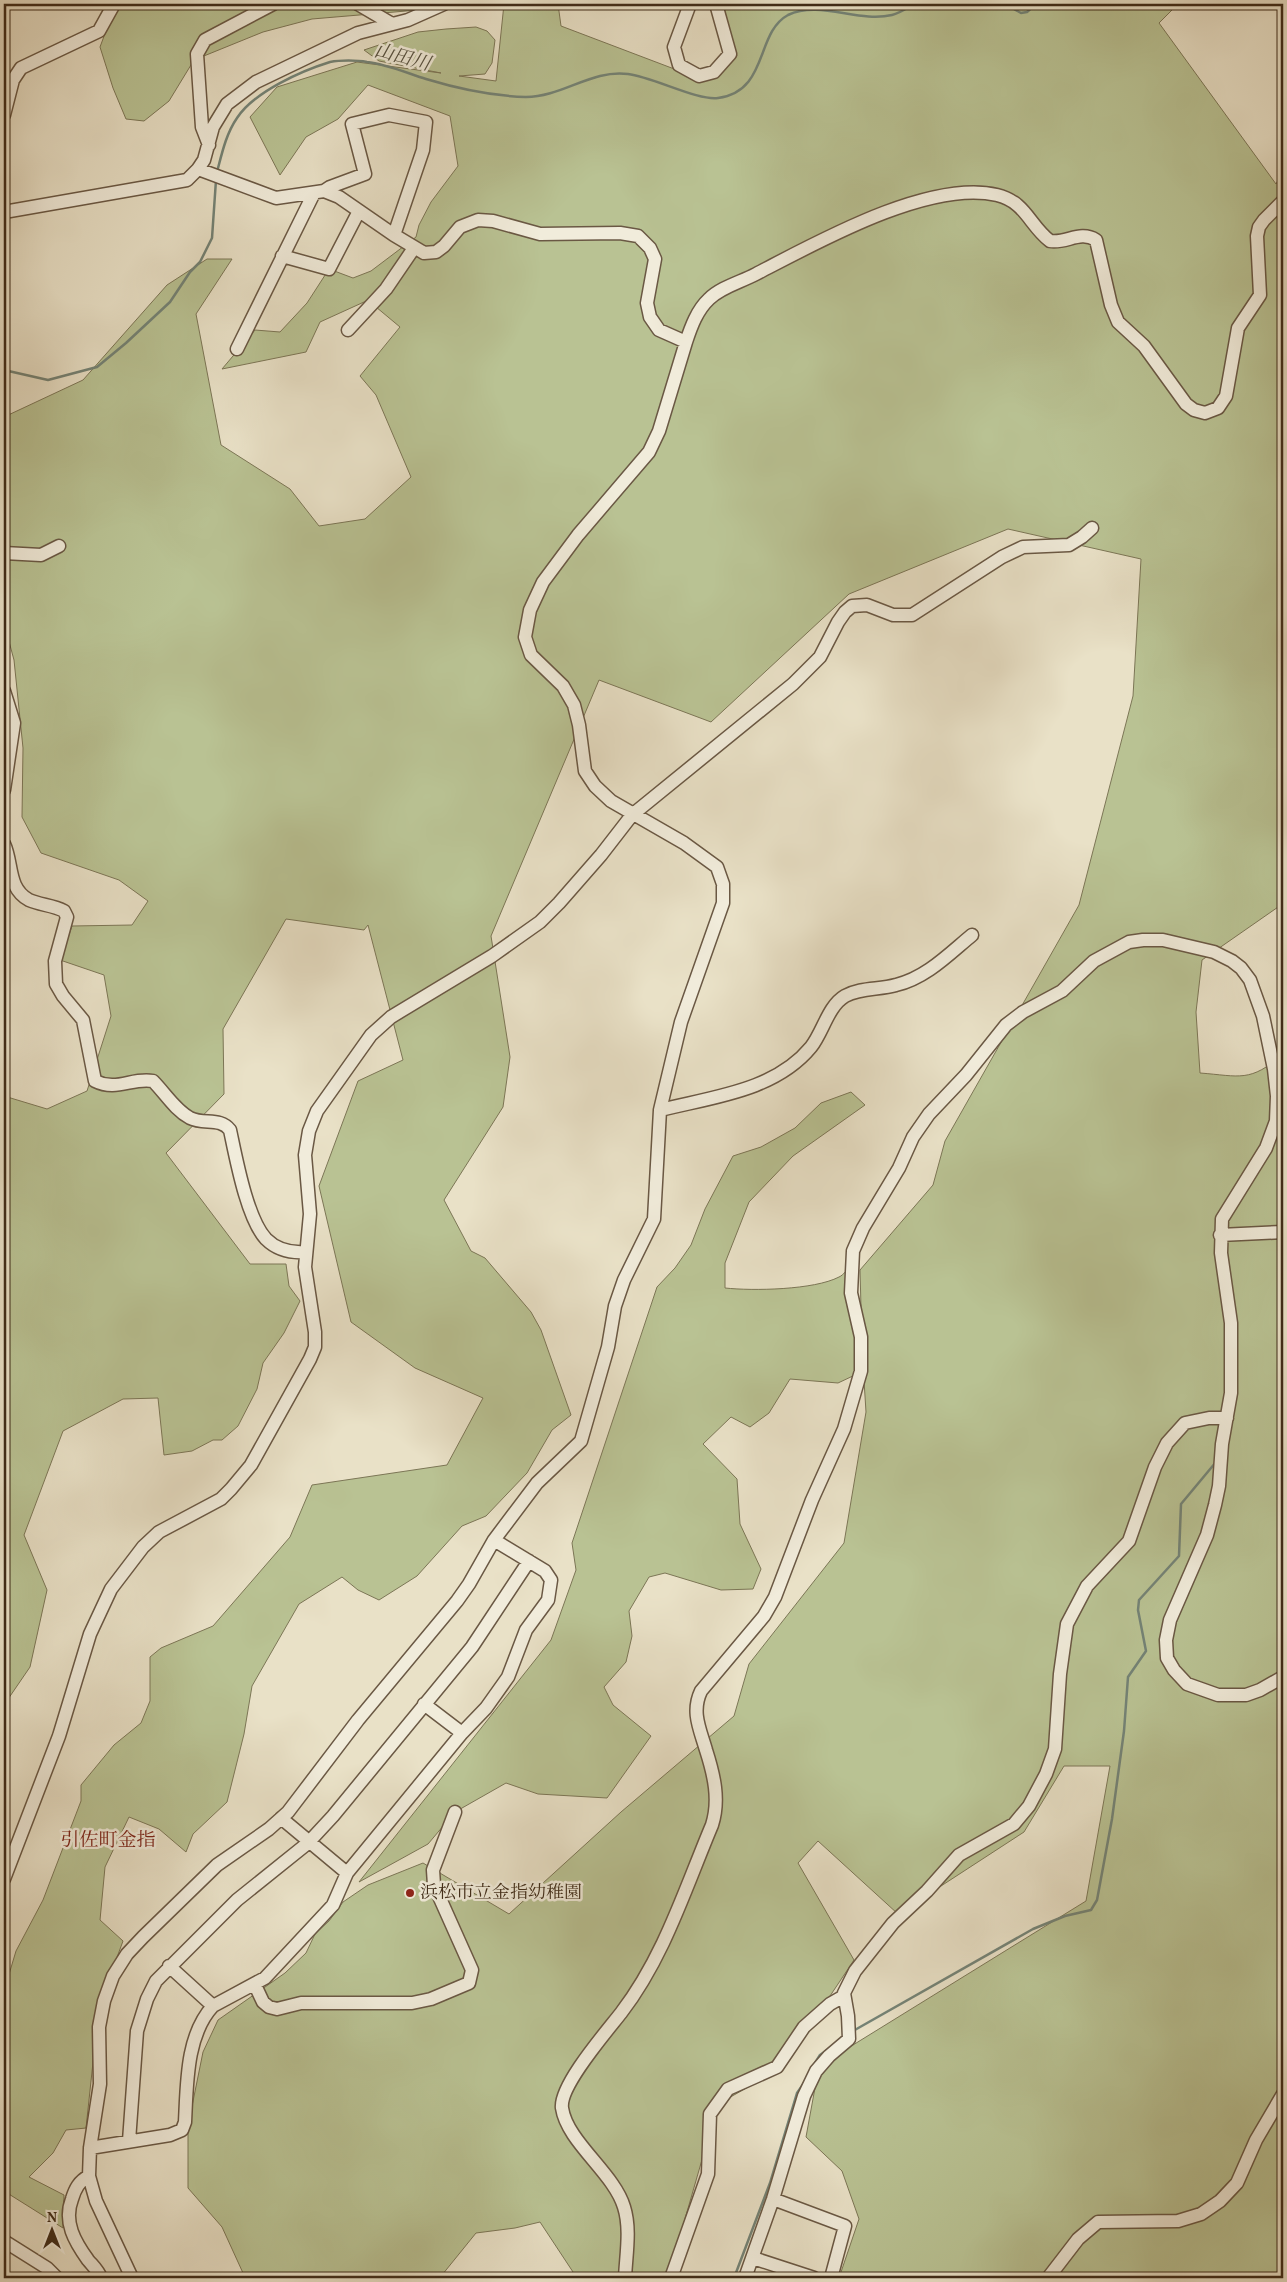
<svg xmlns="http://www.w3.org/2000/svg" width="1287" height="2282" font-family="Vollkorn,'Noto Serif JP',serif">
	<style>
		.green { fill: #b9c293; stroke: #7c7656 }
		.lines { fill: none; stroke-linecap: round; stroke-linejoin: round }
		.stream { stroke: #748376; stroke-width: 2.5 }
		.minor-casing { stroke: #6a5844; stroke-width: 15 }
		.minor { stroke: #f1ecdb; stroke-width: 12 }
		.poi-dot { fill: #8f2418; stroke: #f1ecdb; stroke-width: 2 }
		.labels { text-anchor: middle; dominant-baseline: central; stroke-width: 5; stroke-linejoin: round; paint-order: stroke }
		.poi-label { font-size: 18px; fill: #3f2b18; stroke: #f1ecdb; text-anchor: start }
		.water-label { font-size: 19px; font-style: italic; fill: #55503f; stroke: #f1ecdb }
		.neighbourhood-label { font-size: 19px; fill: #7a1f14; stroke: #f1ecdb }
	</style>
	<rect width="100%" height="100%" fill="#e9e1c7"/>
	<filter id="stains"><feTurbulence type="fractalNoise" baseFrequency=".004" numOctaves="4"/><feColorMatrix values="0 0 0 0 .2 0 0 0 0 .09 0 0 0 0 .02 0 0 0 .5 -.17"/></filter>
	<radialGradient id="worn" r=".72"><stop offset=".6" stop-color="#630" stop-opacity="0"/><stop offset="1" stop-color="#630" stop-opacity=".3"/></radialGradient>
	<!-- green -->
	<path class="green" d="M 116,4 L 425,4 L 418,10 L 312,19 L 263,32 L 194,60 L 169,101 L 144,121 L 126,119 L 113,88 L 100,47 Z
		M 504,4 L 558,4 L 561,26 L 698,78 L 737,56 L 721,4 L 1178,4 L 1159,23 L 1276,184 L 1283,171 L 1283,892 L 1281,905 L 1202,960 L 1196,1012 L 1200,1073 C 1240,1076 1250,1083 1283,1054 L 1283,2278 L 839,2278 L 859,2219 L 842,2171 L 806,2137 L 819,2066 L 1086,1901 L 1110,1766 L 1064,1766 L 1024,1832 L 898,1914 L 818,1841 L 798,1863 L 854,1960 L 782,2068 L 718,2104 L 668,2278 L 574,2278 L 575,2275 L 540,2222 L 515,2228 L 476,2233 L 442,2275 L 433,2278 L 257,2278 L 243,2273 L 222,2227 L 188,2188 L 188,2126 L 203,2052 L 218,2020 L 285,1973 L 306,1953 L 315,1934 L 329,1921 L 343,1902 L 368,1885 L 423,1863 L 509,1914 L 621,1812 L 734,1716 L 749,1664 L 844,1543 L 866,1412 L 862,1349 L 855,1375 L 838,1383 L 790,1379 L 769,1413 L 750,1427 L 731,1417 L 703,1444 L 737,1479 L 740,1524 L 761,1569 L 753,1589 L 721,1590 L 665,1573 L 649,1577 L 629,1611 L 632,1636 L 626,1662 L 604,1687 L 613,1705 L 651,1736 L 607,1798 L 538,1794 L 506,1783 L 455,1812 L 428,1844 L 359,1882 L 551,1640 L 576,1570 L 572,1543 L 657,1287 L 675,1268 L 691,1245 L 705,1209 L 733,1156 L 761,1147 L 795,1128 L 821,1103 L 851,1092 L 865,1105 L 793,1156 L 749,1202 L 725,1263 L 725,1288 C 753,1291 814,1290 839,1277 C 844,1275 848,1268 852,1263 L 862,1345 L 860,1270 L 933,1185 L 945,1141 L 1079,905 L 1133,696 L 1141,559 L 1008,529 L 849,594 L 711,722 L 599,680 L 491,936 L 510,1057 L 503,1107 L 444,1200 L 471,1251 L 485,1258 L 531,1312 L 541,1330 L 571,1415 L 552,1430 L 527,1473 L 486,1516 L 462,1526 L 417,1576 L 379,1600 L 358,1590 L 342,1577 L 299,1604 L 252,1686 L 244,1734 L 227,1802 L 193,1834 L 186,1852 L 159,1829 L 129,1817 L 105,1867 L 100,1920 L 123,1941 L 99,2006 L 86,2128 L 66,2130 L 53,2153 L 29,2177 L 64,2195 L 63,2228 L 4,2191 L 4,1991 L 16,1951 L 43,1900 L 81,1801 L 81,1785 L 114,1745 L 141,1723 L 150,1701 L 150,1657 L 161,1648 L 213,1626 L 290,1537 L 312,1485 L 447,1465 L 483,1398 L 415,1368 L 351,1322 L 319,1186 L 358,1081 L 403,1060 L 368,925 L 364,930 L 286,919 L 223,1029 L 224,1094 L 166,1153 L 250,1264 L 286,1264 L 289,1286 L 300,1301 L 284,1333 L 263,1363 L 257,1389 L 238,1426 L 222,1440 L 213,1440 L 192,1451 L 164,1455 L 158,1398 L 123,1399 L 63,1431 L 24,1535 L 47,1590 L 30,1667 L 4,1705 L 4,1096 L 47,1109 L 87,1091 L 111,1016 L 104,975 L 60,960 L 72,926 L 132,925 L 148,901 L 119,880 L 41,853 L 22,817 L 23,748 L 14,660 L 4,623 L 4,417 L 83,380 L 167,285 L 207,259 L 232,259 L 196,314 L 221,445 L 290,489 L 319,526 L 365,519 L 411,477 L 376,395 L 360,376 L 400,327 L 370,302 L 364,302 L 320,322 L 306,352 L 222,369 L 255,330 L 280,332 L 307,303 L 329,269 L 353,278 L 371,271 L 416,237 L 419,225 L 431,202 L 458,166 L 450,116 L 368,85 L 338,119 L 306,137 L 280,175 L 250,117 L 277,87 L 357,62 L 441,73 L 379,61 L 364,50 L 418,32 L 446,29 L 476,27 L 487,31 L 495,40 L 492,63 L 485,74 L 459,76 L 496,81 Z"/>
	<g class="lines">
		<!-- stream -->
		<path class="stream" d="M 1005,4 L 1021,13 L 1027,12 L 1036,4
			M 217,172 C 222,153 226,134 237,118 C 254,92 301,71 330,62 C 340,60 357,60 367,62 C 386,64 407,73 426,79 C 459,89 491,96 526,97 C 562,97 592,69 628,74 C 653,77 698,101 718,98 C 769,91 755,33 788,15 C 820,0 858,23 892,15 C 900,13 907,8 914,4
			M 4,370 L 48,380 L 97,367 L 126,343 L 170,302 L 190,272 L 200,262 L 212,238 L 216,180
			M 853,2031 L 1033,1929 L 1065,1916 L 1091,1910 L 1097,1900 L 1112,1819 L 1124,1731 L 1128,1677 L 1146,1651 L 1138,1610 L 1139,1600 L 1179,1556 L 1181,1504 L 1216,1462
			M 815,2063 L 820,2055 L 827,2050
			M 734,2278 L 770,2183 L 797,2093 L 804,2083"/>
		<!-- minor casing -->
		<g class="minor-casing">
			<path id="minor" d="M 358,4 L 392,24
				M 690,4 L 674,47 L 679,65 L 699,76 L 714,72 L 730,54 L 716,4
				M 4,115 L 13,80 L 21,68 L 99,31 L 114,4
				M 209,145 L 202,127 L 197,54 L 205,40 L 273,4
				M 324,191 L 330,187 L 365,174 L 352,124 L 389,115 L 426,122 L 423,150 L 394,235
				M 4,212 L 187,180 L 198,169 L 204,160 L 213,127 L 227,104 L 256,82 L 358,33 L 408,20 L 444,4
				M 282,256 L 329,269 L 359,211
				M 348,330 L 386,289 L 414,248
				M 686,342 C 691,327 697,310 709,299 C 721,287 741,282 756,274 C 816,243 929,179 997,195 C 1026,202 1029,225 1050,241 C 1066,244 1080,230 1096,240 L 1111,305 L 1118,322 L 1144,346 L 1186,404 L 1194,410 L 1205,413 L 1218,408 L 1226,396 L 1238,328 L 1260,295 L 1257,236 L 1259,227 L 1264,220 L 1283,201
				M 237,349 L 314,193
				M 4,553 L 41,555 L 59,546
				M 4,691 L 14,723 L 4,790
				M 4,844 C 13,863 7,888 29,900 C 40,905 53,905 64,911 L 67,917 L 55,961 L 56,984 L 63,996 L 83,1020 L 95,1081 C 117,1092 132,1077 153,1081 C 165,1093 175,1110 190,1118 C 204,1125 220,1117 230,1130 C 236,1158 247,1219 266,1239 C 277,1250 290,1253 305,1252
				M 660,1110 C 712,1097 775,1091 811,1047 C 823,1032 828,1006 845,996 C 861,987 879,990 896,985 C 926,978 949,954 972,935
				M 1220,1235 L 1283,1232
				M 424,1704 L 462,1733
				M 281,1818 L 347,1873
				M 4,1879 L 59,1736 L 90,1634 L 111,1589 L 143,1547 L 159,1532 L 221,1499 L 231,1489 L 251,1465 L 310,1359 L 315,1347 L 315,1332 L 305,1267 L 310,1214 L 305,1155 L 309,1131 L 317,1111 L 371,1035 L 391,1017 L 492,956 L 540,922 L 559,903 L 601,855 L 632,815 L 793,684 L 820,657 L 838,622 L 845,612 L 852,606 L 867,605 L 893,615 L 912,615 L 1002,557 L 1023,547 L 1069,545 L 1082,537 L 1092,528
				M 169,1966 L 213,2006
				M 255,1985 L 263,2002 L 269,2007 L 277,2009 L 301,2003 L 412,2003 L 431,1999 L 469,1983 L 472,1970 L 434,1885 L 433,1870 L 455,1812
				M 129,2141 L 137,2031 L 147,1999 L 156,1981 L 237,1900 L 308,1843 L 333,1816 L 472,1647 L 529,1561
				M 90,2148 L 170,2135 L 182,2130 L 185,2122 C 187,2084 186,2035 213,2006 L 265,1978 L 333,1905 L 347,1873 L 462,1733 L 486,1708 L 508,1677 L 526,1630 L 548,1600 L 551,1580 L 545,1571 L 494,1540
				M 89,2176 C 79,2181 75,2189 72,2199 C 63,2222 75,2242 88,2260 C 93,2266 98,2270 101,2278
				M 773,2199 L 845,2226 L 831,2278
				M 4,2241 L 47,2268 L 57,2278
				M 753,2258 L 814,2278
				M 132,2278 L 96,2201 L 89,2176 L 90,2148 L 100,2084 L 99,2027 L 104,2001 L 113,1976 L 127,1954 L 143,1937 L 217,1865 L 269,1829 L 288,1812 L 358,1720 L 457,1601 L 469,1584 L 494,1540 L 537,1483 L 581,1441 L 608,1347 L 615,1306 L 624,1280 L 654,1219 L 660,1110 L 681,1022 L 723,903 L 723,884 L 717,867 L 684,843 L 611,801 L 595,786 L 585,771 L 579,725 L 574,705 L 563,686 L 531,655 L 525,637 L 530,610 L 543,582 L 578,535 L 649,452 L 659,431 L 686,342 L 659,330 L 650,317 L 647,303 L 655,259 L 650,248 L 638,236 L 620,233 L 540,234 L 493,221 L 478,220 L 460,227 L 444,246 L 436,252 L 424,253 L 394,235 L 339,197 L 324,191 L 276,198 L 198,169
				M 625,2278 C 626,2255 631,2229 624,2207 C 614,2173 567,2142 562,2108 C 559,2086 607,2031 621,2013 C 664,1957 685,1889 712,1825 C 720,1800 714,1775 706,1750 C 700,1729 691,1712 701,1691 L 764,1616 L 775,1597 L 812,1500 L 844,1429 L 861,1371 L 861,1337 L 851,1293 L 853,1251 L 863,1228 L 899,1168 L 913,1137 L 929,1114 L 966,1075 L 1006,1025 L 1023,1012 L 1062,991 L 1094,961 L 1129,942 L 1143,940 L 1163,940 L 1214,952 L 1232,961 L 1241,968 L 1250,980 L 1263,1016 L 1274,1069 L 1277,1096 L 1276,1121 L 1266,1148 L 1222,1219 L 1221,1253 L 1231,1323 L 1231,1393 L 1222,1444 L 1219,1486 L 1215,1505 L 1207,1535 L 1170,1620 L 1166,1640 L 1167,1658 L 1174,1670 L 1187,1684 L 1218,1695 L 1246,1695 L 1260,1690 L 1283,1677
				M 671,2278 L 708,2174 L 710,2114 L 728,2089 L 777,2067 L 804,2027 L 830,2004 L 844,1996
				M 745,2278 L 773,2199 L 804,2096 L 816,2071 L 829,2056 L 849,2039 L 848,2016 L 844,1993 L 855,1971 L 893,1923 L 927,1891 L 959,1855 L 1014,1824 L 1029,1806 L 1046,1774 L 1055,1749 L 1060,1674 L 1067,1624 L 1087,1586 L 1129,1541 L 1155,1467 L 1167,1443 L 1185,1423 L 1209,1418 L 1227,1418
				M 1048,2278 L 1078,2239 L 1098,2222 L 1178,2221 L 1201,2214 L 1220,2201 L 1237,2183 L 1256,2140 L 1283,2094"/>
		</g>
		<!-- minor -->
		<use href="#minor" class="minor"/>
	</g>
	<!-- markers -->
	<circle class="poi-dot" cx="410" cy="1893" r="5"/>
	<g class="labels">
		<!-- poi labels -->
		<g class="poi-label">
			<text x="420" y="1893">浜松市立金指幼稚園</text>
		</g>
		<!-- water labels -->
		<g class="water-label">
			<text transform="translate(402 58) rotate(15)">山田川</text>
		</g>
		<!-- neighbourhood labels -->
		<g class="neighbourhood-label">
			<text x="108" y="1841">引佐町金指</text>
		</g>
	</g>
	<!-- margin -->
	<rect width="1287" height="2282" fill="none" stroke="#e9e1c7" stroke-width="20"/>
	<rect x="5" y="5" width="1277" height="2272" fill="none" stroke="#3f2b18" stroke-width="2.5"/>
	<rect x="10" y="10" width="1267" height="2262" fill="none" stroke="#3f2b18"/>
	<!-- north arrow -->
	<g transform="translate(52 2230)" stroke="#f1ecdb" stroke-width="4" paint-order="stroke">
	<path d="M0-4L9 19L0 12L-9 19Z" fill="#3f2b18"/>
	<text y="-8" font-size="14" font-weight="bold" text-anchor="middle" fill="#3f2b18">N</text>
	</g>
	<rect width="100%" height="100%" filter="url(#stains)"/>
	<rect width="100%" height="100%" fill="url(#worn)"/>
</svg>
